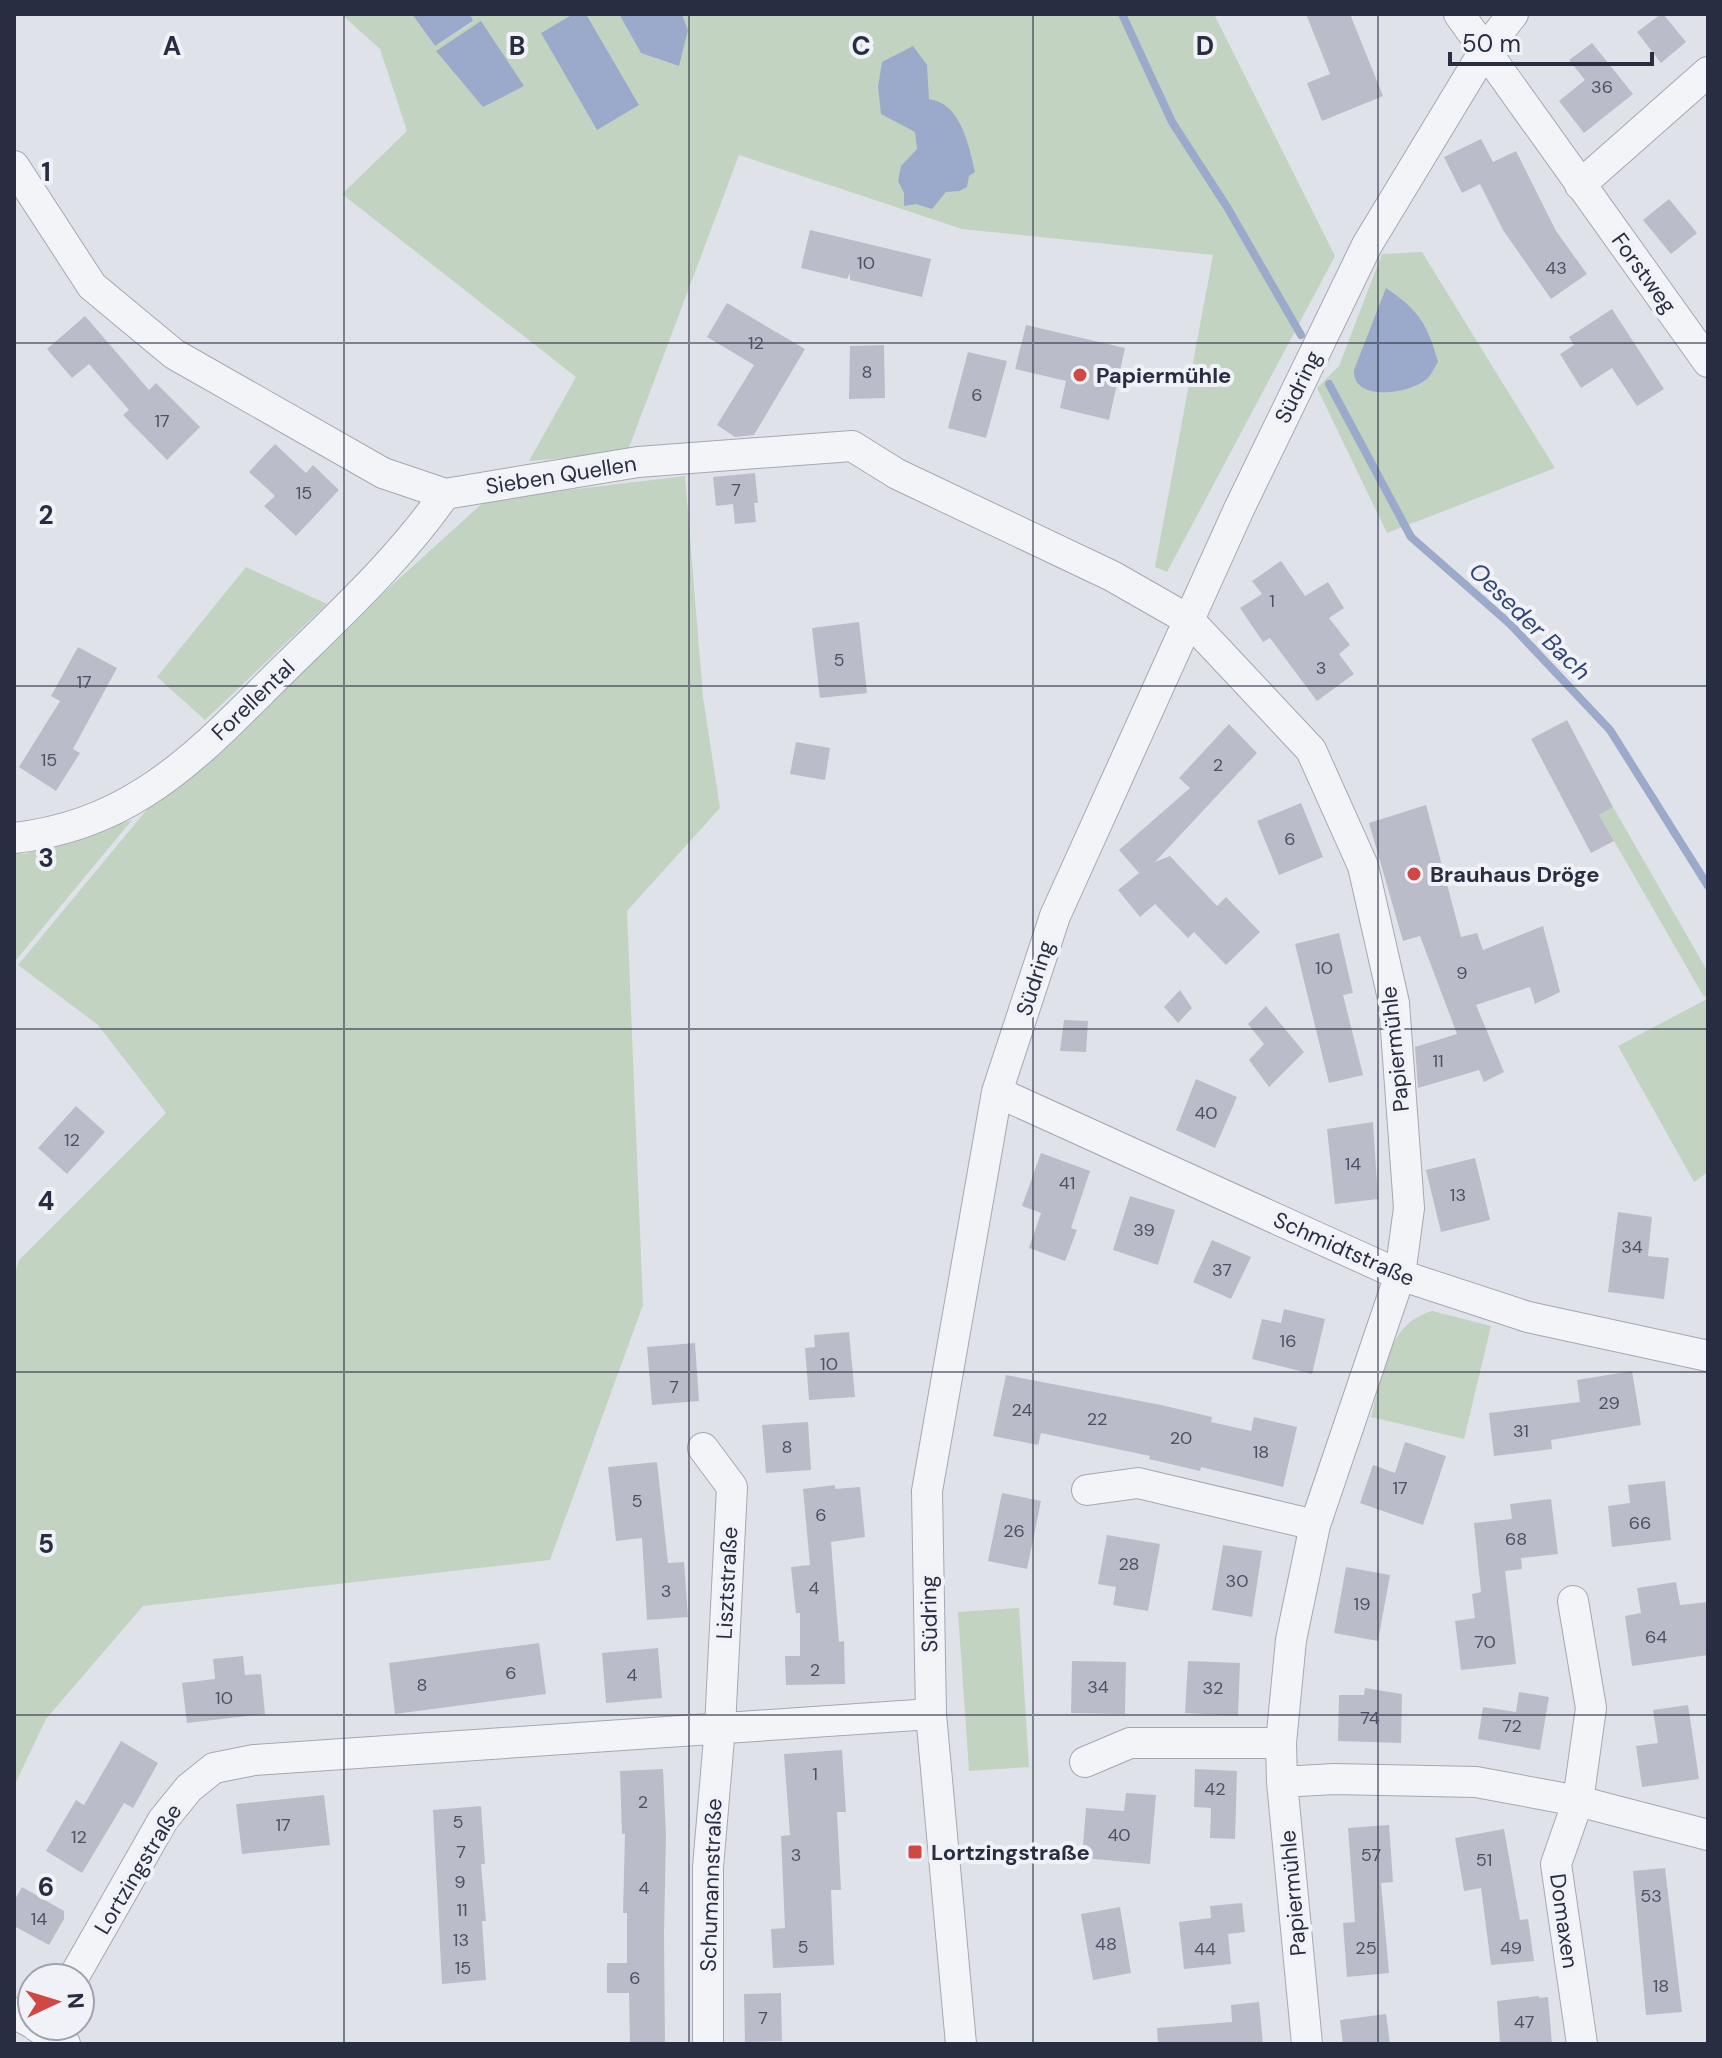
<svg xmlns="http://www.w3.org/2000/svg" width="1722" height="2058" font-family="'DM Sans',sans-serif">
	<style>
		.green { fill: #c3d3c1 }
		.water { fill: #9baaca }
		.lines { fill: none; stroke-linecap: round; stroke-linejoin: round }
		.stream { stroke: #9baaca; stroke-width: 8 }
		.building { fill: #babdc9 }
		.minor-casing { stroke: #a5a8b3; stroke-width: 32 }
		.minor { stroke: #f3f4f8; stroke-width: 30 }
		.grid { fill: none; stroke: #292d41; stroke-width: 2; stroke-opacity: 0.55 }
		.poi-dot { fill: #d04744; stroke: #f0f2f7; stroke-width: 3 }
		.labels { text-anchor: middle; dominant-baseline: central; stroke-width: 8; stroke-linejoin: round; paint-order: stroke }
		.number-label { font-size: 18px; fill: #4d5163 }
		.street-label { font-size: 22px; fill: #292d41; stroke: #f0f2f7 }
		.poi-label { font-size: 22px; font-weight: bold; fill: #292d41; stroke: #f0f2f7; text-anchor: start }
		.water-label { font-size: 24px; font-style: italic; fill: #324576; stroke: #f0f2f7 }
		.grid-label { font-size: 26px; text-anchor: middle; font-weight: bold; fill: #292d41; stroke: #f0f2f7; stroke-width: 8; stroke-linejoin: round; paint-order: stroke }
	</style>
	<rect width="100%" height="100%" fill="#e0e2e9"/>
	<!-- green -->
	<path class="green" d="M 341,14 L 412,14 L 435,46 L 473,22 L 470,14 L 573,14 L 541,33 L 639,105 L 586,14 L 619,14 L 641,53 L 688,30 L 682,14 L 1214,14 L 1335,256 L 1167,572 L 1155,567 L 1213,255 L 962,229 L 739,155 L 627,453 L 529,461 L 576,377 L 342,194 L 407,131 L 380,49 Z
		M 1422,252 L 1555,468 L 1387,533 L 1317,388 L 1339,366 L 1382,254 Z
		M 685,476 L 703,697 L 720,808 L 627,911 L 643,1305 L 550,1560 L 143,1606 L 46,1719 L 14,1786 L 14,1276 L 19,1260 L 166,1113 L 98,1025 L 18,965 L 154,801 L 226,748 L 358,616 L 486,500 Z
		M 246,567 L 327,604 L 205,720 L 157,677 Z
		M 1613,807 L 1708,972 L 1708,995 L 1704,997 L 1599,815 Z
		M 132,820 L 16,960 L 14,959 L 14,852 L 24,854 Z
		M 1707,999 L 1708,1172 L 1694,1182 L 1618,1046 Z
		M 1432,1311 L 1491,1326 L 1464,1439 L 1371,1417 C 1383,1376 1386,1324 1432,1311 Z
		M 1019,1608 L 1029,1767 L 969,1771 L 958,1612 Z"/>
	<!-- water -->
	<path class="water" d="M 412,14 L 470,14 L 473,21 L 435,46 Z
		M 573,14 L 586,14 L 639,105 L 597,130 L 541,33 Z
		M 619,14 L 682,14 L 688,30 L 679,66 L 641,53 Z
		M 481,21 L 524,86 L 483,107 L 436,51 Z
		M 913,46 L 927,65 L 929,99 C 961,103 969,146 975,172 L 969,176 L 967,187 L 959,191 L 946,192 L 932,209 L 916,204 L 904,206 L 904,193 L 898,181 L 901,166 L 917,149 L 915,132 L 881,114 L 878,87 L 882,62 Z
		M 1386,288 C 1418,309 1428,325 1438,362 C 1435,366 1432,374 1428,378 C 1411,394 1352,403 1354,370 Z"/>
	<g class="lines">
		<!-- stream -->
		<path class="stream" d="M 1122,14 L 1172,122 L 1227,207 L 1301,335
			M 1329,384 L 1411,537 L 1510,624 L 1610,730 L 1708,886"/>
	</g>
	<!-- building -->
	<path class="building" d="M 1306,14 L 1350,14 L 1383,96 L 1322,121 L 1307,83 L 1330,74 Z
		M 1661,14 L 1663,14 L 1686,42 L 1661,63 L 1637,32 Z
		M 1592,43 L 1633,94 L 1584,133 L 1559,101 L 1585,80 L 1569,60 Z
		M 1481,139 L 1493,162 L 1516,151 L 1556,231 L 1587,274 L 1551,299 L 1503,230 L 1480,184 L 1462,193 L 1444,157 Z
		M 1669,199 L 1697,233 L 1671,254 L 1643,220 Z
		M 810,230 L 931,259 L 922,297 L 850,280 L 850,273 L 847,279 L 801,268 Z
		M 727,303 L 805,349 L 754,435 L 735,437 L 717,425 L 754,365 L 707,337 Z
		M 1612,309 L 1664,389 L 1637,406 L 1612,368 L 1581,388 L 1560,354 L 1574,345 L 1569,337 Z
		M 85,316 L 149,390 L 156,383 L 200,427 L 167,460 L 123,415 L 129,410 L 89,364 L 72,378 L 47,349 Z
		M 1026,325 L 1125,348 L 1109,420 L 1060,408 L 1066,381 L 1015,369 Z
		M 884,345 L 885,398 L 849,399 L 850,346 Z
		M 968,352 L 1007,361 L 986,438 L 948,428 Z
		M 275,444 L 306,473 L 313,465 L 339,490 L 296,536 L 264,506 L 275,496 L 249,472 Z
		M 755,473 L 758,503 L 754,503 L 756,522 L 735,524 L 733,504 L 716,506 L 713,477 Z
		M 1281,561 L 1305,596 L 1328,582 L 1344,608 L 1329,618 L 1350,645 L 1339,654 L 1354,674 L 1317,701 L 1270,638 L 1263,642 L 1240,608 L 1262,594 L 1252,581 Z
		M 859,622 L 867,693 L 820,698 L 812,628 Z
		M 78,647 L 117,668 L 73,749 L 80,753 L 56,791 L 19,767 L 60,701 L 51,696 Z
		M 1567,720 L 1613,807 L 1599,815 L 1614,841 L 1591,853 L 1531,739 Z
		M 1229,724 L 1257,753 L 1155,862 L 1170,856 L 1217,906 L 1226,897 L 1260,932 L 1226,965 L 1194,932 L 1188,938 L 1155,904 L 1140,917 L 1118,890 L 1139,873 L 1119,850 L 1190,788 L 1179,778 Z
		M 796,742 L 830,748 L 825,780 L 790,774 Z
		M 1301,803 L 1323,857 L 1279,875 L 1257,821 Z
		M 1426,805 L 1461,937 L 1477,933 L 1483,950 L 1543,926 L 1560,992 L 1535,1004 L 1530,987 L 1476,1005 L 1504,1072 L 1484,1082 L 1479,1070 L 1418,1088 L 1415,1047 L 1457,1034 L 1420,936 L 1403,941 L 1369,823 Z
		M 1339,933 L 1353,993 L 1343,995 L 1363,1075 L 1329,1083 L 1295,944 Z
		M 1180,990 L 1192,1008 L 1178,1023 L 1164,1007 Z
		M 1266,1006 L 1304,1052 L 1269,1087 L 1249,1060 L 1264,1044 L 1248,1024 Z
		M 1064,1020 L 1088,1021 L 1086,1052 L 1060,1051 Z
		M 1196,1079 L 1237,1097 L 1215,1148 L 1176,1130 Z
		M 76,1106 L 105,1132 L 67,1174 L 38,1148 Z
		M 1373,1122 L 1378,1199 L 1335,1204 L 1327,1129 Z
		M 1041,1153 L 1090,1171 L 1071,1228 L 1077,1230 L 1065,1261 L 1029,1248 L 1041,1213 L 1022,1206 Z
		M 1475,1158 L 1490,1220 L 1441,1232 L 1426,1170 Z
		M 1130,1196 L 1175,1210 L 1158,1265 L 1113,1250 Z
		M 1618,1212 L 1652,1217 L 1648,1256 L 1669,1258 L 1664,1299 L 1608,1292 Z
		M 1212,1240 L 1251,1257 L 1231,1299 L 1193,1282 Z
		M 1284,1309 L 1325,1319 L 1312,1374 L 1252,1359 L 1262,1319 L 1281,1323 Z
		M 849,1332 L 855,1397 L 809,1400 L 805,1348 L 815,1347 L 814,1335 Z
		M 695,1343 L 699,1401 L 652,1405 L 647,1347 Z
		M 1632,1371 L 1641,1425 L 1551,1440 L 1552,1449 L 1494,1456 L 1489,1413 L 1580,1402 L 1577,1380 Z
		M 1006,1375 L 1161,1405 L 1212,1417 L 1211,1422 L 1251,1431 L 1254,1417 L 1297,1427 L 1283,1487 L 1201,1467 L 1200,1471 L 1149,1459 L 1150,1456 L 1041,1433 L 1038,1445 L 993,1436 Z
		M 808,1422 L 811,1470 L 766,1473 L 762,1425 Z
		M 1405,1442 L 1446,1456 L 1423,1525 L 1360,1503 L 1373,1465 L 1395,1473 Z
		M 657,1462 L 668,1563 L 684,1562 L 688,1617 L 647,1620 L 642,1538 L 616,1541 L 608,1467 Z
		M 1665,1481 L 1671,1540 L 1612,1547 L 1608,1506 L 1630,1503 L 1628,1485 Z
		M 835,1485 L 835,1489 L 860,1487 L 865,1537 L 831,1542 L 839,1642 L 844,1641 L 845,1684 L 786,1685 L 785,1656 L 800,1656 L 800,1613 L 796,1613 L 791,1567 L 810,1565 L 803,1489 Z
		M 1002,1493 L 1041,1501 L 1027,1569 L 988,1561 Z
		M 1551,1499 L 1558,1554 L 1521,1558 L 1522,1569 L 1505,1571 L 1516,1664 L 1461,1670 L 1455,1621 L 1475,1618 L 1472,1594 L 1481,1592 L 1474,1523 L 1512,1519 L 1510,1504 Z
		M 1107,1535 L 1160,1544 L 1148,1611 L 1113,1605 L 1116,1587 L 1098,1584 Z
		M 1223,1545 L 1262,1551 L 1252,1617 L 1212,1610 Z
		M 1346,1567 L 1390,1575 L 1378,1641 L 1334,1633 Z
		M 1676,1582 L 1680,1605 L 1708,1602 L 1708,1655 L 1632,1666 L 1625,1616 L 1641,1613 L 1637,1588 Z
		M 539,1643 L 546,1694 L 395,1714 L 389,1663 Z
		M 658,1648 L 662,1698 L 606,1703 L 602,1653 Z
		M 243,1656 L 245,1675 L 261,1674 L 265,1714 L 187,1723 L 182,1683 L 215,1679 L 213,1659 Z
		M 1072,1661 L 1126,1662 L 1125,1714 L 1071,1713 Z
		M 1188,1661 L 1240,1663 L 1238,1716 L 1185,1713 Z
		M 1365,1688 L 1402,1694 L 1401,1743 L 1338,1741 L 1339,1695 L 1364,1695 Z
		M 1519,1692 L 1549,1697 L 1540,1750 L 1478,1739 L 1483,1707 L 1516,1712 Z
		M 1688,1705 L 1699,1779 L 1642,1787 L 1636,1746 L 1658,1743 L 1653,1710 Z
		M 121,1741 L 158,1763 L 133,1808 L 124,1803 L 82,1873 L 46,1851 L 76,1800 L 84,1805 Z
		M 842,1750 L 846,1812 L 837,1812 L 841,1890 L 831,1890 L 834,1965 L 773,1968 L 771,1929 L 785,1928 L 781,1836 L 790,1835 L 784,1754 Z
		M 663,1769 L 666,1836 L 664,1934 L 665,2044 L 630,2044 L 629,1993 L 607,1993 L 607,1963 L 627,1963 L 627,1913 L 623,1913 L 625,1834 L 622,1834 L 620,1771 Z
		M 1195,1769 L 1237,1771 L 1235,1839 L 1210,1838 L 1211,1808 L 1194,1807 Z
		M 1126,1793 L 1156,1795 L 1150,1864 L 1082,1858 L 1086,1808 L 1124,1811 Z
		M 324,1795 L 330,1845 L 242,1854 L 236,1804 Z
		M 481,1806 L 485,1864 L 481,1864 L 486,1921 L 482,1921 L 486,1980 L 442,1984 L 433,1810 Z
		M 1389,1825 L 1393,1882 L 1381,1883 L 1389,1973 L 1347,1977 L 1343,1923 L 1355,1922 L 1348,1828 Z
		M 1504,1829 L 1520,1920 L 1528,1919 L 1534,1961 L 1491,1965 L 1481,1888 L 1464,1891 L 1455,1838 Z
		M 1665,1868 L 1682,2012 L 1646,2015 L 1633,1871 Z
		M 22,1887 L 64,1911 L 64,1919 L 49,1945 L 14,1926 L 14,1901 Z
		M 1242,1903 L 1245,1932 L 1228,1934 L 1231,1964 L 1184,1969 L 1179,1922 L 1211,1918 L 1210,1906 Z
		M 1120,1907 L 1131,1973 L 1093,1980 L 1081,1914 Z
		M 781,1993 L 782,2041 L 745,2042 L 744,1994 Z
		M 1539,1996 L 1539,1998 L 1548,1997 L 1552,2044 L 1500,2044 L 1497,2001 Z
		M 1259,2002 L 1263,2044 L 1158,2044 L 1157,2028 L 1232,2022 L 1231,2005 Z
		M 1386,2014 L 1390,2044 L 1343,2044 L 1340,2020 Z"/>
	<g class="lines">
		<!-- minor casing -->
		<g class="minor-casing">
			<path id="minor" d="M 1459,14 L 1708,362
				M 14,166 L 92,286 L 174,354 L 383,473 L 445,494 L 638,462 L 852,446 L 897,474 L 1112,576 L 1189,620 L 1311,750 L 1363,866 L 1394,1003 L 1409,1208 L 1400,1275 L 1315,1525 L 1291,1640 L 1281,1743 L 1282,1782 L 1307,2044
				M 1580,185 L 1708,72
				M 14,838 C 60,833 106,817 145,792 C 196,760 238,714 281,672 C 338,616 399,560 445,494
				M 997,1092 L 1400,1275 L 1528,1317 L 1708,1356
				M 703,1448 L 732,1487 L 720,1727 L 708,1867 L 708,2044
				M 1087,1490 L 1138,1483 L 1315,1525
				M 1573,1601 L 1591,1708 L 1578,1801 L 1556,1864 L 1582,2044
				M 1085,1762 L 1130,1743 L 1281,1743
				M 1282,1782 L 1334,1779 L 1476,1782 L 1578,1801 L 1708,1835
				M 73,1978 L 163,1820 L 189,1788 L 214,1768 L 254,1760 L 931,1714
				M 14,2013 L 32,2023
				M 36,2026 L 65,2044
				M 961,2044 L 931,1714 L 927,1491 L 997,1092 L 1055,916 L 1239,509 L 1367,245 L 1485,50 L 1513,14"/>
		</g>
		<!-- minor -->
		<use href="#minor" class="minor"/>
	</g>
	<!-- grid -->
	<path class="grid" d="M 344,14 L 344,2044M 689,14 L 689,2044M 1033,14 L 1033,2044M 1378,14 L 1378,2044M 14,343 L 1708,343M 14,686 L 1708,686M 14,1029 L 1708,1029M 14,1372 L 1708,1372M 14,1715 L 1708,1715"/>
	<!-- markers -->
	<g class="poi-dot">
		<circle cx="1080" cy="375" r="8"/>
		<circle cx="1414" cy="874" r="8"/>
		<rect x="907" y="1844" width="16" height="16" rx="4"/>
	</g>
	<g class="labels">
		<!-- number labels -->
		<g class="number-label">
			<text x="1602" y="87">36</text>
			<text x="866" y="263">10</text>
			<text x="1556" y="268">43</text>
			<text x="756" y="343">12</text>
			<text x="867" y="372">8</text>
			<text x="977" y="395">6</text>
			<text x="162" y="421">17</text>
			<text x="736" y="490">7</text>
			<text x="304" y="493">15</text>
			<text x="1272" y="601">1</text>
			<text x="839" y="660">5</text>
			<text x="1321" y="668">3</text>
			<text x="84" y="682">17</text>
			<text x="49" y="760">15</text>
			<text x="1218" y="765">2</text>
			<text x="1290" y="839">6</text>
			<text x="1324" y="968">10</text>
			<text x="1462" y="973">9</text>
			<text x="1438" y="1061">11</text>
			<text x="1206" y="1113">40</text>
			<text x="72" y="1140">12</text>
			<text x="1353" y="1164">14</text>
			<text x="1067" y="1183">41</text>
			<text x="1458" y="1195">13</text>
			<text x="1144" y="1230">39</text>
			<text x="1632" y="1247">34</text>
			<text x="1222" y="1270">37</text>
			<text x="1288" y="1341">16</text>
			<text x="829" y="1364">10</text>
			<text x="674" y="1387">7</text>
			<text x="1609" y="1403">29</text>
			<text x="1022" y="1410">24</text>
			<text x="1097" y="1419">22</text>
			<text x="1521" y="1431">31</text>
			<text x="1181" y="1438">20</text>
			<text x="787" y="1447">8</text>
			<text x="1261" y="1452">18</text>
			<text x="1400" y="1488">17</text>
			<text x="637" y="1501">5</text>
			<text x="821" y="1515">6</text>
			<text x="1640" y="1523">66</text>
			<text x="1014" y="1531">26</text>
			<text x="1516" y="1539">68</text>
			<text x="1129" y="1564">28</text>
			<text x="1237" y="1581">30</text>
			<text x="814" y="1588">4</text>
			<text x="666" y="1591">3</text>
			<text x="1362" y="1604">19</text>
			<text x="1656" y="1637">64</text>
			<text x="1485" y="1642">70</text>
			<text x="815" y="1670">2</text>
			<text x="511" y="1673">6</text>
			<text x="632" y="1675">4</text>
			<text x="422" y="1685">8</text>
			<text x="1098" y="1687">34</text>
			<text x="1213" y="1688">32</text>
			<text x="224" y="1698">10</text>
			<text x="1370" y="1718">74</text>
			<text x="1512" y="1726">72</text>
			<text x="815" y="1774">1</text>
			<text x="1215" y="1789">42</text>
			<text x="643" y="1802">2</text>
			<text x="458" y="1822">5</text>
			<text x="283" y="1825">17</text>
			<text x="1119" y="1835">40</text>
			<text x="79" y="1837">12</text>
			<text x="461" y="1852">7</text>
			<text x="796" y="1855">3</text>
			<text x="1371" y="1855">57</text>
			<text x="1484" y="1860">51</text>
			<text x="460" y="1882">9</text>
			<text x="644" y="1888">4</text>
			<text x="1651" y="1896">53</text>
			<text x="462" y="1910">11</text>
			<text x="39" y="1919">14</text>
			<text x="461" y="1940">13</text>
			<text x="1106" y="1944">48</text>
			<text x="803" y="1947">5</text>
			<text x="1366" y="1948">25</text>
			<text x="1511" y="1948">49</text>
			<text x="1205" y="1949">44</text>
			<text x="463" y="1968">15</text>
			<text x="635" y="1978">6</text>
			<text x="1661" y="1986">18</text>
			<text x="763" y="2018">7</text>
			<text x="1524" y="2022">47</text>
		</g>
		<!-- street labels -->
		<g class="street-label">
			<text transform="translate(1644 273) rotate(54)">Forstweg</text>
			<text transform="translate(1298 387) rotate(-64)">Südring</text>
			<text transform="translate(561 475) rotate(-9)">Sieben Quellen</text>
			<text transform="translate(253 700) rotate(-44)">Forellental</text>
			<text transform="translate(1035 978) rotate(-72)">Südring</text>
			<text transform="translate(1395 1049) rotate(-96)">Papiermühle</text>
			<text transform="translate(1344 1249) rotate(24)">Schmidtstraße</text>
			<text transform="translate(727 1583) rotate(-87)">Lisztstraße</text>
			<text transform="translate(929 1614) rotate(-91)">Südring</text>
			<text transform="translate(138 1869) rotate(-59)">Lortzingstraße</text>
			<text transform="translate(711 1885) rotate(-88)">Schumannstraße</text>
			<text transform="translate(1293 1893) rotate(-95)">Papiermühle</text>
			<text transform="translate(1564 1921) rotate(82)">Domaxen</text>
		</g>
		<!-- poi labels -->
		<g class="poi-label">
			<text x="1096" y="375">Papiermühle</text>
			<text x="1430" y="874">Brauhaus Dröge</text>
			<text x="931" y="1852">Lortzingstraße</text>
		</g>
		<!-- water labels -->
		<g class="water-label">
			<text transform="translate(1530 621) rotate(44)">Oeseder Bach</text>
		</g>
	</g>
	<g class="grid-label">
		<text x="172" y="55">A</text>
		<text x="517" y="55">B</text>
		<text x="861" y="55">C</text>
		<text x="1205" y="55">D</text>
		<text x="46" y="181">1</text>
		<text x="46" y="524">2</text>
		<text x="46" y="867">3</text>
		<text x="46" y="1210">4</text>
		<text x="46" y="1553">5</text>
		<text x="46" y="1896">6</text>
	</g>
	<!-- border -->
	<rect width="1722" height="2058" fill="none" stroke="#292d41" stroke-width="32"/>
	<!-- north arrow -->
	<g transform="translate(56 2002) rotate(86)"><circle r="38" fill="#f0f2f7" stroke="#a0a3ae" stroke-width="2"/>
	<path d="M0-6L14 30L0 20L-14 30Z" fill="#d04744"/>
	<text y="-12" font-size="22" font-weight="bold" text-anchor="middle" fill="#292d41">N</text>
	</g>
	<!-- scale -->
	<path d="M1450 52v12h202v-12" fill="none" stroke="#292d41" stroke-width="4"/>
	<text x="1462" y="52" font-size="24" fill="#292d41" stroke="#f0f2f7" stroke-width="6" paint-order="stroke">50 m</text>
</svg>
